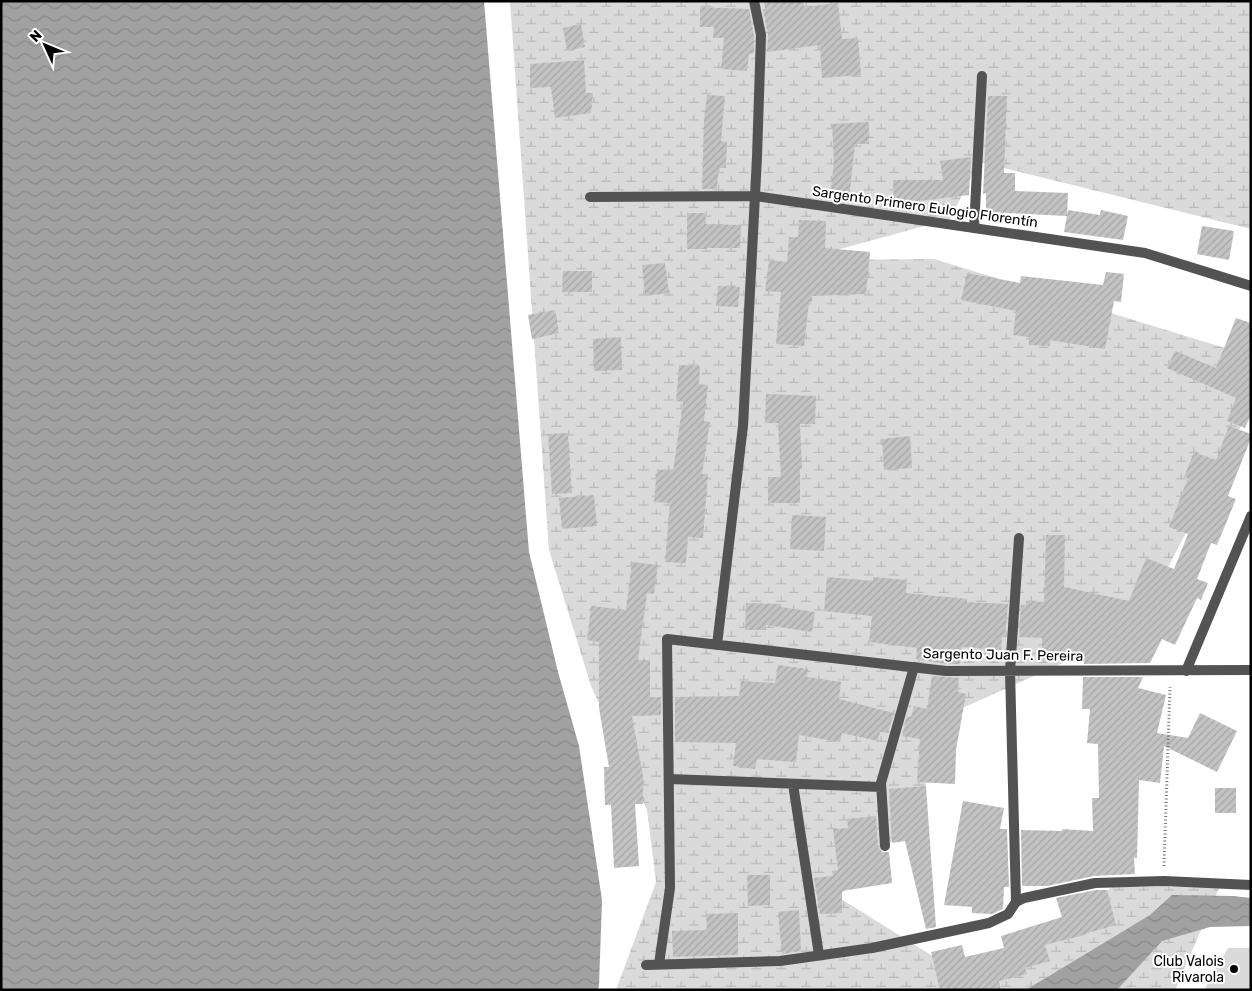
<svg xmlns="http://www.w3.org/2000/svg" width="1252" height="991" font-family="Rubik,sans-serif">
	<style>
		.grass { fill: #dadada }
		.wetland { fill: url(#wetland-marsh) }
		.water { fill: url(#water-waves) }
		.building { fill: url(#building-hatch) }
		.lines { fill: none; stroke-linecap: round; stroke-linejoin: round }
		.path { stroke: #757575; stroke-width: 3; stroke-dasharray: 1 2.5; stroke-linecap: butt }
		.lane { stroke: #535353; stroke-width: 10 }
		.street { stroke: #535353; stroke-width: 10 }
		.poi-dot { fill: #000; stroke: #fff; stroke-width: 2 }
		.labels { text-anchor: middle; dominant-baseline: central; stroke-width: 4; stroke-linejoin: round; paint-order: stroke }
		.street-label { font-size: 14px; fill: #000; stroke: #fff }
		.poi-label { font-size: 14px; fill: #000; stroke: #fff; text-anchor: end }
	</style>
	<defs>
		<pattern id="wetland-marsh" width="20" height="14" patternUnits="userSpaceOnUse" patternTransform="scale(1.25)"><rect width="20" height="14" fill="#dadada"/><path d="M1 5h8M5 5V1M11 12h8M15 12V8" fill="none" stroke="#b9b9b9"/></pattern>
		<pattern id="water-waves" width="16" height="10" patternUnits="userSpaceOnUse" patternTransform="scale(1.25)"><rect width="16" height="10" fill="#a1a1a1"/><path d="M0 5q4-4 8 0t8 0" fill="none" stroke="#898989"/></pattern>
		<pattern id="building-hatch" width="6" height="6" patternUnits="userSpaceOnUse" patternTransform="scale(1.25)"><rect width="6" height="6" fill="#c3c3c3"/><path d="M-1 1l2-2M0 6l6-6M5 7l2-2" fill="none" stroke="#a6a6a6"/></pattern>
	</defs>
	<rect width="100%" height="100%" fill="#fff"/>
	<!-- grass -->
	<path class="grass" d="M 1228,948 L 1251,948 L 1251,990 L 1204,990 Z"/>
	<!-- wetland -->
	<path class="wetland" d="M 510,1 L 1251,1 L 1251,229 L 979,162 L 950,219 L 800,260 L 934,259 L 1251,356 L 1251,407 L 1135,631 L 942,717 L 919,813 L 838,897 L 971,980 L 1112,887 L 1220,886 L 1175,990 L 616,990 L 656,882 L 647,810 L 591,686 L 549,550 Z"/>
	<!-- water -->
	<path class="water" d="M 1,1 L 484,1 L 529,552 L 558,672 L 579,746 L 602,900 L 599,985 L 598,990 L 1,990 Z
		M 1172,895 L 1233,896 L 1251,898 L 1251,926 L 1210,927 L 1162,941 L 1117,990 L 1026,990 L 1150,915 Z"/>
	<!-- building -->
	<path class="building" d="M 764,1 L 803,1 L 804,7 L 838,3 L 842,39 L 858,38 L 861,75 L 822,78 L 820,45 L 767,52 L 768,35 L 763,9 L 765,9 Z
		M 700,7 L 749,9 L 754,36 L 754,53 L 749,54 L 747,71 L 721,69 L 724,38 L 713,38 L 714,27 L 700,27 Z
		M 581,24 L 585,47 L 567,51 L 563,28 Z
		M 584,60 L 586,93 L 593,93 L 591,113 L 555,118 L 551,87 L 530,88 L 530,64 Z
		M 707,95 L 725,96 L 721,141 L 727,142 L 726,168 L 719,168 L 717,189 L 702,189 L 704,120 Z
		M 988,96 L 1007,96 L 1004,173 L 1015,173 L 1015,191 L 1068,193 L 1067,216 L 986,212 L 986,193 L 983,194 Z
		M 869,122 L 869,144 L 855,144 L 849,199 L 830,197 L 834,162 L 832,124 Z
		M 971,157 L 969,195 L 919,201 L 919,206 L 894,207 L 893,180 L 943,180 L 940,161 Z
		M 1068,210 L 1100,215 L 1101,210 L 1128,216 L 1123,240 L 1064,232 Z
		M 687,213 L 705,213 L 706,224 L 741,225 L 740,248 L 706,248 L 706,249 L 687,249 Z
		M 799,220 L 826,221 L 825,248 L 870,252 L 866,294 L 812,296 L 812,302 L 809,302 L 804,346 L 776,344 L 781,292 L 765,291 L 769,260 L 787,262 L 789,237 L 798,237 Z
		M 1202,226 L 1234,231 L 1229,260 L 1197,254 Z
		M 665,263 L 669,293 L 645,296 L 642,265 Z
		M 563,271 L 592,271 L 592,292 L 562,292 Z
		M 1106,272 L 1124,274 L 1121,302 L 1114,301 L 1105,349 L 1050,340 L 1050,346 L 1029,345 L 1029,337 L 1013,335 L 1016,311 L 961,300 L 967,273 L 1020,283 L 1021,276 L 1103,285 Z
		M 718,286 L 740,287 L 738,307 L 716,306 Z
		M 555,310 L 559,333 L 532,339 L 528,315 Z
		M 1236,318 L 1251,323 L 1251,414 L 1245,428 L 1227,421 L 1236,398 L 1167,368 L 1175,351 L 1216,368 Z
		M 621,337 L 622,370 L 594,371 L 593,339 Z
		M 679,365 L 700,366 L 699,384 L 708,385 L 704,421 L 710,422 L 702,474 L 708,474 L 703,538 L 688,537 L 686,563 L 665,562 L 670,503 L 654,502 L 657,469 L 673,471 L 683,402 L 676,401 Z
		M 766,394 L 816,396 L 815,424 L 800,424 L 802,469 L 800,469 L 800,503 L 768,503 L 768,477 L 781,477 L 778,423 L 765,423 Z
		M 1229,426 L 1251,434 L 1251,438 L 1228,496 L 1236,499 L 1217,545 L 1211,543 L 1197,579 L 1208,583 L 1201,600 L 1197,598 L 1175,645 L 1162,639 L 1150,663 L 1084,664 L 1084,656 L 1042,655 L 1042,638 L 1019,637 L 1021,605 L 1026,605 L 1026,601 L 1044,602 L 1046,535 L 1065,535 L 1064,587 L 1129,601 L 1146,558 L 1174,569 L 1188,534 L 1169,527 L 1188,478 L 1184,477 L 1194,452 L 1216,460 Z
		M 568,433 L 572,493 L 552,494 L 548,434 Z
		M 910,436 L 912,468 L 884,470 L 882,439 Z
		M 594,495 L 597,526 L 562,529 L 559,498 Z
		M 792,515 L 826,517 L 824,551 L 790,549 Z
		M 632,562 L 658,565 L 654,594 L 647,593 L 638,660 L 650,660 L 650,697 L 661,697 L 661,715 L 632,716 L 643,776 L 643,804 L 635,804 L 639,866 L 614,868 L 611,805 L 605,805 L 604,767 L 609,767 L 599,708 L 599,642 L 587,640 L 591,606 L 626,610 Z
		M 827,577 L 873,581 L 873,577 L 907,580 L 906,593 L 967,599 L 967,602 L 1008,604 L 1005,637 L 1002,637 L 1001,650 L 962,647 L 960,664 L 946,664 L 916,659 L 917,648 L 869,642 L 872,616 L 824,611 Z
		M 746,603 L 781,604 L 781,607 L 815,612 L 812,632 L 766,625 L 766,630 L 745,630 Z
		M 778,665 L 808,669 L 807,677 L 841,682 L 839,699 L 894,713 L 888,733 L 880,732 L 878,741 L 842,733 L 840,742 L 799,735 L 796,762 L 757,759 L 755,769 L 733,766 L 736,743 L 675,742 L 675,697 L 739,696 L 741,681 L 775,683 Z
		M 932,676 L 959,678 L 958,692 L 966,694 L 956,750 L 955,784 L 917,782 L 920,739 L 902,736 L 907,716 L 911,717 L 914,706 L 927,709 Z
		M 1083,677 L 1143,677 L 1138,688 L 1166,695 L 1157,733 L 1188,738 L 1200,713 L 1237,731 L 1217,772 L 1164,746 L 1160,783 L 1139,780 L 1137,858 L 1134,858 L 1135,874 L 1094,876 L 1047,886 L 1022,886 L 1021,830 L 1062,831 L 1062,829 L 1093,831 L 1092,798 L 1099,798 L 1098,744 L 1087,743 L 1090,709 L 1082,709 Z
		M 926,786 L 936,927 L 926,929 L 905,841 L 892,843 L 889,789 Z
		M 1215,788 L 1236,788 L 1236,813 L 1215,813 Z
		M 963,801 L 1004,808 L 1000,829 L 1007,829 L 1009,887 L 1004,887 L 1003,909 L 992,914 L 972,913 L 972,907 L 944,905 Z
		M 876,816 L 878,847 L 882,852 L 889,852 L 892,883 L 842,891 L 842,913 L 820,914 L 814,878 L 833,876 L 832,871 L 838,870 L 833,829 L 848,828 L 847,819 Z
		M 747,875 L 770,875 L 770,905 L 748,906 Z
		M 1096,890 L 1107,890 L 1116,925 L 1084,934 L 1084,935 L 1045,945 L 1050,961 L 1025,968 L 1027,974 L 999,981 L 1001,990 L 940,990 L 931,952 L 962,945 L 965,957 L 1004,948 L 1001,936 L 1062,917 L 1056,898 Z
		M 799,910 L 801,951 L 782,954 L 778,912 Z
		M 738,913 L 738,955 L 673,957 L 672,931 L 707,930 L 706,914 Z"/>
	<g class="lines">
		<!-- path -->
		<path class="path" d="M 1164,866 L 1170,687"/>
		<!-- lane -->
		<path class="lane" d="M 974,228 L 982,76
			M 669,779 L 881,787
			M 793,784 L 819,955
			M 885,846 L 881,783 L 914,667"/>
		<!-- street -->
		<path class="street" d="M 590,197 L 755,196 L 1145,253 L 1251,286
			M 717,645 L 743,426 L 757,157 L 761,35 L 754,1
			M 1186,671 L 1251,516
			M 1016,902 L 1010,671 L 1019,538
			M 659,964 L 670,888 L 667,639 L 946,671 L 1251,670
			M 646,965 L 780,961 L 872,948 L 989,923 L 1008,914 L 1016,902 L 1024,898 L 1095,883 L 1164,881 L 1251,885"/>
	</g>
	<!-- markers -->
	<circle class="poi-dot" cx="1234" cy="969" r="5"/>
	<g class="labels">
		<!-- street labels -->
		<g class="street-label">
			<text transform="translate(925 207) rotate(8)">Sargento Primero Eulogio Florentín</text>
			<text transform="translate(1003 655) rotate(1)">Sargento Juan F. Pereira</text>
		</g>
		<!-- poi labels -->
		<g class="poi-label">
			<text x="1224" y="961">Club Valois<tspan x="1224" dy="16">Rivarola</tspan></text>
		</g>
	</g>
	<!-- border -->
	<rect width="1252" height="991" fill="none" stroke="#000000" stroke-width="5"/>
	<!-- north arrow -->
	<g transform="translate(45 45) rotate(314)" stroke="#ffffff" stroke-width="4" paint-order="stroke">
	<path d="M0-4L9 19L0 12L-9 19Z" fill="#000000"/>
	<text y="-8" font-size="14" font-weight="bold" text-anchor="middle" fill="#000000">N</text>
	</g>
</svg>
